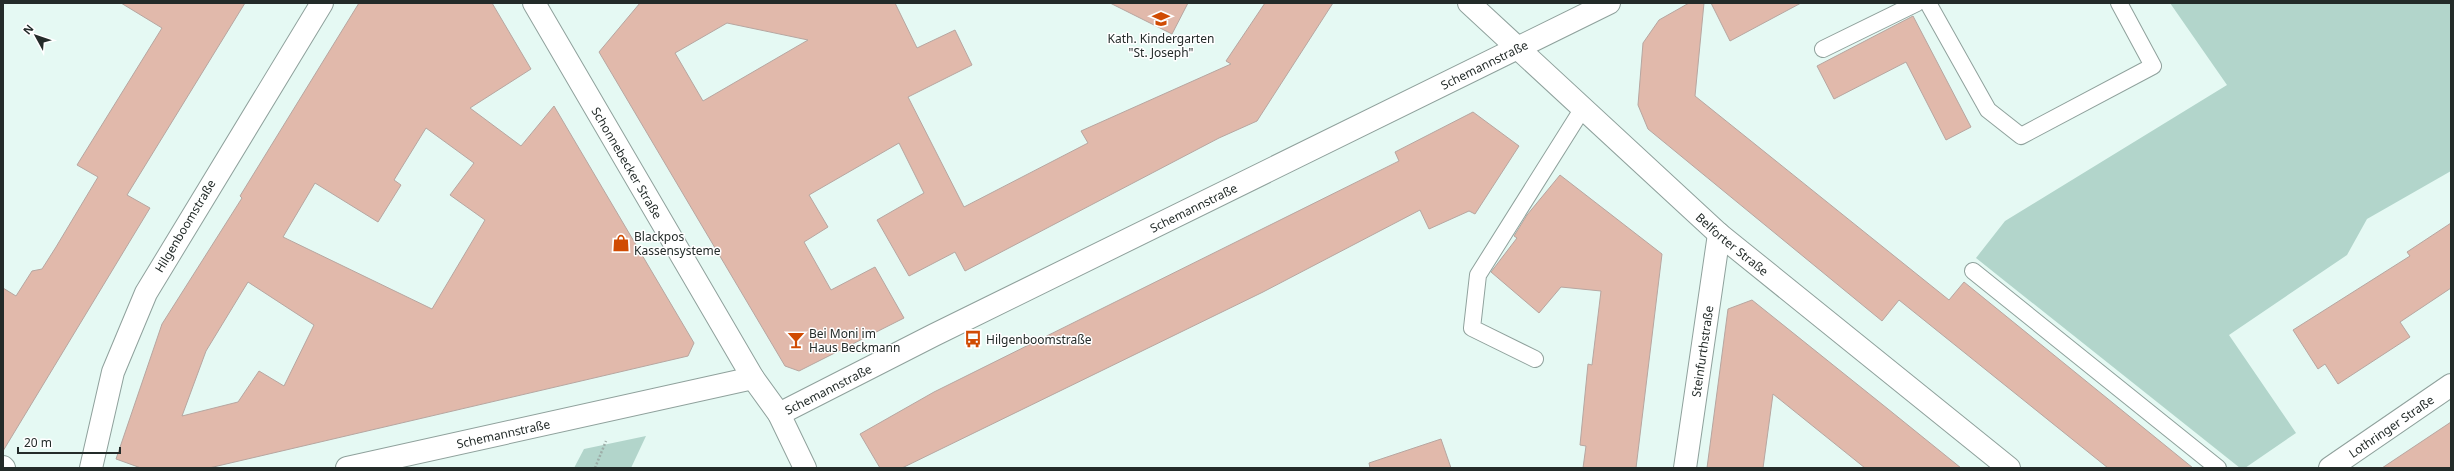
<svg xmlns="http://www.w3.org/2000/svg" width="2454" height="471" font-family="'Noto Sans',sans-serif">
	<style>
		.green { fill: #b2d5cb }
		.building { fill: #e1b9ab; stroke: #b7a6a0; fill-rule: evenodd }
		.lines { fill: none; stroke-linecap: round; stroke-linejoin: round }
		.lane-casing { stroke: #8fa19c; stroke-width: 18 }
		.street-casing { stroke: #8fa19c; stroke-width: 24 }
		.path { stroke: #9eaea9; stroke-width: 2.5; stroke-dasharray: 2 2; stroke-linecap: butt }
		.lane { stroke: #fff; stroke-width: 16 }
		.street { stroke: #fff; stroke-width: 22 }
		.labels { text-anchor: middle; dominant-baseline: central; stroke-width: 3; stroke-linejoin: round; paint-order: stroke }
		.poi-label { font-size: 12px; fill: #232b29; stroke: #fff; text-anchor: start }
		.street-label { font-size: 12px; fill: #232b29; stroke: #fff }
	</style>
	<rect width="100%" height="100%" fill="#e5f9f3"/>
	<!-- green -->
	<path class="green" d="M 2170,3 L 2451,3 L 2451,171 L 2367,219 L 2347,255 L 2229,335 L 2296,433 L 2245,468 L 2240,468 L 1976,258 L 2005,221 L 2227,85 Z
		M 646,436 L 631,468 L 574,468 L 584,449 Z"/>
	<!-- building -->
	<path class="building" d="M 121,3 L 245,3 L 127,195 L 150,208 L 3,451 L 3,288 L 16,296 L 32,271 L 42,269 L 56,247 L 98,177 L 77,165 L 162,28 Z
		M 359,3 L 492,3 L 531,69 L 470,108 L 521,146 L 554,106 L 694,343 L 688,356 L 209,468 L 141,468 L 116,459 L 162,324 L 242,198 L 240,196 ZM 426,128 L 474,163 L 450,195 L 485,220 L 432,309 L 283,237 L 315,183 L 378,222 L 401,185 L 394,180 ZM 248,282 L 314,325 L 284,386 L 259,371 L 238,402 L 182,416 L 206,351 Z
		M 640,3 L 895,3 L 917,48 L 955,30 L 972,65 L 908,97 L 964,207 L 1088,143 L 1081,131 L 1231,64 L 1226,61 L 1265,3 L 1333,3 L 1257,121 L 1219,138 L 965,271 L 955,252 L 909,276 L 877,220 L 924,193 L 899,143 L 809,195 L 828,227 L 804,242 L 831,290 L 875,267 L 904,318 L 799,371 L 785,366 L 599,52 ZM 727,23 L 808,40 L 703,101 L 675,53 Z
		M 1110,3 L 1188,3 L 1172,34 Z
		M 1689,3 L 1704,3 L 1695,96 L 1949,300 L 1964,282 L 2193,468 L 2108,468 L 1899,300 L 1882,321 L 1648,129 L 1638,105 L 1643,43 L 1659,20 Z
		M 1711,3 L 1801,3 L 1730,41 Z
		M 1913,16 L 1971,127 L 1946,140 L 1906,62 L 1834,99 L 1817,66 Z
		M 1473,112 L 1519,146 L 1475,214 L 1469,211 L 1429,229 L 1420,210 L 1263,292 L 902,468 L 880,468 L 860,434 L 934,392 L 1399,161 L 1395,152 Z
		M 1560,175 L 1662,254 L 1636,468 L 1583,468 L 1586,446 L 1580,445 L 1588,364 L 1592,365 L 1601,291 L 1561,287 L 1539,313 L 1491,272 L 1517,238 L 1514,236 L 1527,215 Z
		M 2451,223 L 2451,288 L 2400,322 L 2410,337 L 2338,384 L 2325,364 L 2318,369 L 2293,330 L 2410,256 L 2407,252 Z
		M 1752,300 L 1888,409 L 1961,468 L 1865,468 L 1773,394 L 1763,468 L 1707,468 L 1728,309 Z
		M 2451,422 L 2451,468 L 2382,468 Z
		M 1441,439 L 1451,468 L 1370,468 L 1369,463 Z"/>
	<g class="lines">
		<!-- lane casing -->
		<g class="lane-casing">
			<path id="lane" d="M 1928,3 L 1988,110 L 2021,136 L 2153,66 L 2119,3
				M 1823,49 L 1917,3
				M 1973,271 L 2218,468
				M 1535,359 L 1472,328 L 1478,275 L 1583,108"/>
		</g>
		<!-- street casing -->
		<g class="street-casing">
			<g id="street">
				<path id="s1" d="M 534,3 L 753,378 L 779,414 L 805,468"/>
				<path id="s2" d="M 1469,3 L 1719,234 L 2009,468"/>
				<path id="s3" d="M 779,414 L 934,335 L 1609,3"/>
				<path d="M 3,467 L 4,468"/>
				<path d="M 91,468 L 113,372 L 146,293 L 322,3"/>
				<path id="s4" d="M 347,468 L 753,378"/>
				<path id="s5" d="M 1685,468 L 1719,234"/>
				<path id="s6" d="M 2330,468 L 2451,385"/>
			</g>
		</g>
		<!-- path -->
		<path class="path" d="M 595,468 L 606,441"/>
		<!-- lane -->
		<use href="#lane" class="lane"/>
		<!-- street -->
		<use href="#street" class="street"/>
	</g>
	<!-- icons -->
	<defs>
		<g id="school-bare" transform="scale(1.38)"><path d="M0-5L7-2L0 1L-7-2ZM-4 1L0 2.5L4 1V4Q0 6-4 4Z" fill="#d04b03" stroke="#fff" stroke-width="2.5" paint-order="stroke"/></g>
		<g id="shop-bare" transform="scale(1.38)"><path d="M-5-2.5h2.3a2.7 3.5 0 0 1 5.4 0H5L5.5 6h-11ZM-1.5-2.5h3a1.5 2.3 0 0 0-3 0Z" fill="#d04b03" stroke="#fff" stroke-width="2.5" paint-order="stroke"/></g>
		<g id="bus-bare" transform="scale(1.38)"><path d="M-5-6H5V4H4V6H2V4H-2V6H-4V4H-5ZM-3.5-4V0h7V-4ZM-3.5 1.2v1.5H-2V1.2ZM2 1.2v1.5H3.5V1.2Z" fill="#d04b03" stroke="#fff" stroke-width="2.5" paint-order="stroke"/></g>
		<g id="bar-bare" transform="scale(1.38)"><path d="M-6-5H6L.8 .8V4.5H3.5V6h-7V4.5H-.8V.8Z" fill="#d04b03" stroke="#fff" stroke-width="2.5" paint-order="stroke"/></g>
	</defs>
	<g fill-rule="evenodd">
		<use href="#school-bare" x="1161" y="19"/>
		<use href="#shop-bare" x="621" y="243"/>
		<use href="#bus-bare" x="973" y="339"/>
		<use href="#bar-bare" x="796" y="340"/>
	</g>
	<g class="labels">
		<!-- poi labels -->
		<g class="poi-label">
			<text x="1161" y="38" text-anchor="middle">Kath. Kindergarten<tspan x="1161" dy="14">"St. Joseph"</tspan></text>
			<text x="634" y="236">Blackpos<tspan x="634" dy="14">Kassensysteme</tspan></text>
			<text x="809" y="333">Bei Moni im<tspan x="809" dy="14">Haus Beckmann</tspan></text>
			<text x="986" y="339">Hilgenboomstraße</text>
		</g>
		<!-- street labels -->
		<g class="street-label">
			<text stroke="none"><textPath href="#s3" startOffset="787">Schemannstraße</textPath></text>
			<text stroke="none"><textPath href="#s1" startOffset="185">Schonnebecker Straße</textPath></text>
			<text stroke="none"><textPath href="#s3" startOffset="463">Schemannstraße</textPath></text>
			<text transform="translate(185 226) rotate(-59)">Hilgenboomstraße</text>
			<text stroke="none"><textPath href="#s2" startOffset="357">Belforter Straße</textPath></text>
			<text stroke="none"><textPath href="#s5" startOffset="118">Steinfurthstraße</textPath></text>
			<text stroke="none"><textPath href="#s3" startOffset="55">Schemannstraße</textPath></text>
			<text stroke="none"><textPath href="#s6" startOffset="74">Lothringer Straße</textPath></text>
			<text stroke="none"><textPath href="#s4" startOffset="160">Schemannstraße</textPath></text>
		</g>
	</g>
	<!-- border -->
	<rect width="2454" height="471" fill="none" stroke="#232b29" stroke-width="8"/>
	<!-- north arrow -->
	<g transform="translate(36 36) rotate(310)" stroke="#ffffff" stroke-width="3" paint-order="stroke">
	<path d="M0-3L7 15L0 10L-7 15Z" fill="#232b29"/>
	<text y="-6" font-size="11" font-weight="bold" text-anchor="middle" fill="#232b29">N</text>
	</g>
	<!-- scale -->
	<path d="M18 447v6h102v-6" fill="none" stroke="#232b29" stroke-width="2"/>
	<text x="24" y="447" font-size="12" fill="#232b29" stroke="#ffffff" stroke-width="3" paint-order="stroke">20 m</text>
</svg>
